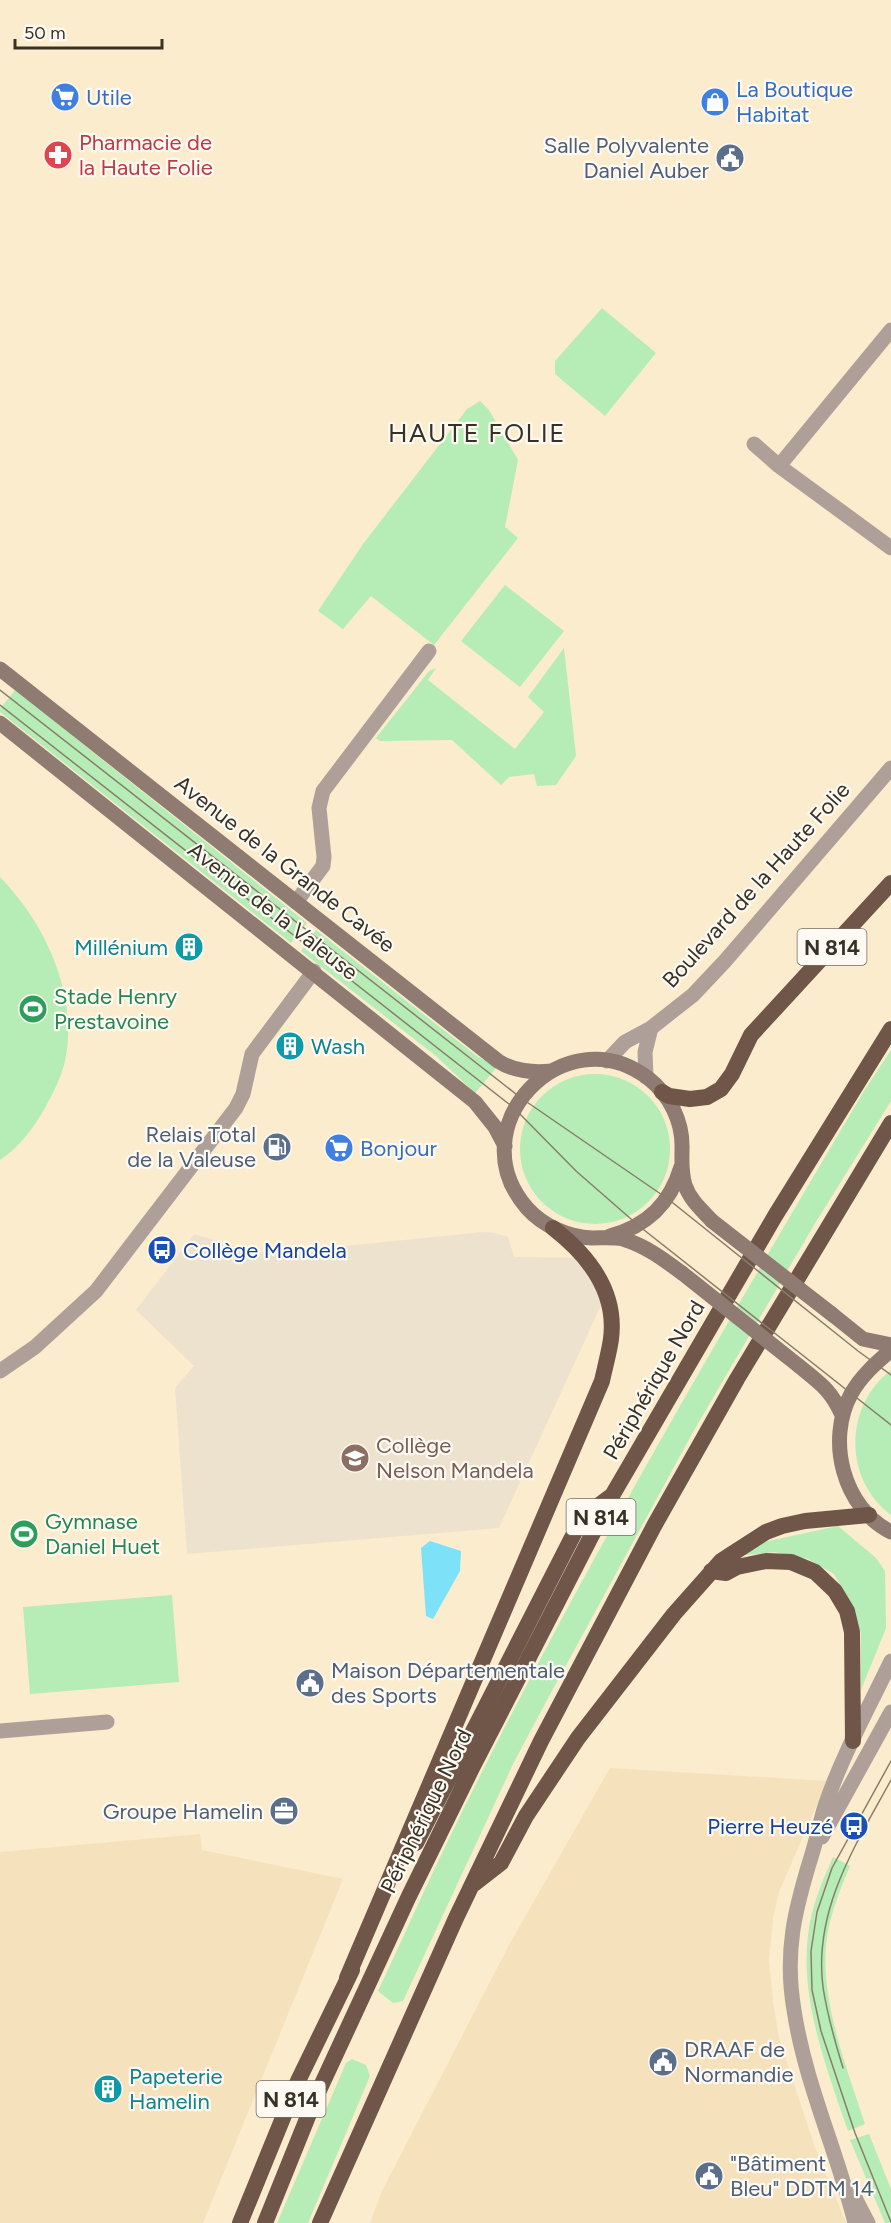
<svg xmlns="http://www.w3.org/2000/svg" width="891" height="2223" font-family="Figtree,sans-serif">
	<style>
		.built { fill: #f5e1bc }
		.education { fill: #ede2cd }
		.green { fill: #b6ecb5 }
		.water { fill: #7de1f8 }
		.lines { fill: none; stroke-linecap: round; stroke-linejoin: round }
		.minor { stroke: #aea099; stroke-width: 15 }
		.tertiary { stroke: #aea099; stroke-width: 15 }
		.secondary { stroke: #8f7b71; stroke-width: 15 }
		.trunk { stroke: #6f5648; stroke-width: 16 }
		.tram { stroke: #887e6a; stroke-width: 1.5 }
		.secondary-bridge { stroke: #8f7b71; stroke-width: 15 }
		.labels { text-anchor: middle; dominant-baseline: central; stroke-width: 4.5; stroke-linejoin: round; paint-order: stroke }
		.shield { fill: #fdfaf4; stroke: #736e64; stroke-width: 1.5 }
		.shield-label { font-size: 21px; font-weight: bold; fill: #383226 }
		.shop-label { font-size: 22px; fill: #366cbe; stroke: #fdfaf4; text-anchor: start }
		.health-label { font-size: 22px; fill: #be3a42; stroke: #fdfaf4; text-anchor: start }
		.service-label { font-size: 22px; fill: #4e5e75; stroke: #fdfaf4; text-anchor: end }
		.street-label { font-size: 22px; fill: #383226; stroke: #fdfaf4 }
		.culture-label { font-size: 22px; fill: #0d838f; stroke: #fdfaf4; text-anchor: start }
		.leisure-label { font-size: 22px; fill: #27864d; stroke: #fdfaf4; text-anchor: start }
		.transit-label { font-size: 22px; fill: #164399; stroke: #fdfaf4; text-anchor: start }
		.education-label { font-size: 22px; fill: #785e54; stroke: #fdfaf4; text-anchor: start }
		.quarter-label { font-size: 26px; letter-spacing: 1.5px; fill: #383226; stroke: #fdfaf4 }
	</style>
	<rect width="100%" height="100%" fill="#fbeccd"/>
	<!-- built -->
	<path class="built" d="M 610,1768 L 827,1781 L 779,1892 L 773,1918 L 769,1960 L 773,2002 L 779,2038 L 814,2145 L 846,2223 L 370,2223 L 382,2191 L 509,1945 Z
		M 200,1834 L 202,1850 L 343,1879 L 203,2223 L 0,2223 L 0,1852 Z"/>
	<!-- education -->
	<path class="education" d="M 483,1232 L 495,1233 L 508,1237 L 514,1257 L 597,1258 L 602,1303 L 499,1528 L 187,1554 L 175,1388 L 194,1366 L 136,1310 L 194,1234 L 255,1252 L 286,1252 Z"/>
	<!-- green -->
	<path class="green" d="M 602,308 L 656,353 L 605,416 L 555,374 L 555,361 Z
		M 480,401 L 489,410 L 518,460 L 505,527 L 518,538 L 434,645 L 371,596 L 343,629 L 318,611 L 363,544 L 467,409 Z
		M 505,585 L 564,631 L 520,687 L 461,641 Z
		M 564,648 L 576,756 L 556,785 L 537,786 L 534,774 L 509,777 L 501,785 L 452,740 L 380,741 L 376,738 L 429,671 L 436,668 L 428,680 L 515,749 L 544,712 L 528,697 Z
		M 15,690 L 307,923 L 291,943 L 0,712 L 0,709 Z
		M 0,877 C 45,923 79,995 65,1061 C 61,1078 53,1093 45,1108 C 34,1127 19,1148 0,1160 Z
		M 316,930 L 478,1057 L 498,1066 L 475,1093 L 436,1056 L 301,951 Z
		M 891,1050 L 891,1101 L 814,1225 L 693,1432 L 546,1702 L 514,1762 L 403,2001 L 393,2003 L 378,1991 C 411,1921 442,1850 477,1782 C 595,1546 730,1318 864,1091 Z
		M520 1149a75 75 0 1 1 150 0a75 75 0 1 1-150 0Z
		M 891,1370 L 891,1515 C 843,1479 844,1406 891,1370 Z
		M 838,1526 L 876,1558 L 885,1571 L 886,1628 L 861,1690 L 861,1633 L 851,1604 L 834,1574 L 808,1559 L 775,1552 L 737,1556 L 764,1542 Z
		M 172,1595 L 179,1682 L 30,1694 L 23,1607 Z
		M 833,1857 L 850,1866 C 839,1892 829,1917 826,1945 C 821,2003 847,2069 865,2124 L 848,2131 C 827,2069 800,2001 808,1935 C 811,1907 822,1882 833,1857 Z
		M 352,2059 L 366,2065 L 370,2076 L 308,2223 L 277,2223 L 346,2063 Z
		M 869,2134 L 891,2189 L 891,2223 L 885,2223 L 850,2140 Z"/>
	<!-- water -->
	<path class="water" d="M 430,1541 L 461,1551 L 460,1571 L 433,1619 L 426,1616 L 421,1548 Z"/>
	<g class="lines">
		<!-- minor -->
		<path class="minor" d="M 754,444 L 779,466 L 891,548
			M 779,466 L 891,330
			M 296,902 L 323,866 L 324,857 L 319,808 L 323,791 L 429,651
			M 0,1371 L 35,1347 L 96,1291 L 236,1108 L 243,1094 L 252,1054 L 314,971
			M 0,1731 L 107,1722"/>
		<!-- tertiary -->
		<path class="tertiary" d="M 607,1061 L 625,1042 L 651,1028 L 693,995 L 725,961 L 891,768
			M 646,1077 L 645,1052 L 651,1028
			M 822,1837 L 891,1712
			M 855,2198 L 868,2223
			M 855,2223 C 837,2151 805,2083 794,2010 C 784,1951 795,1909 812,1854 C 817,1838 820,1822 825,1806 C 842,1756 868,1709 891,1661"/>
		<!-- secondary -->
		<path class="secondary" d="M 0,669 L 498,1061 C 513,1071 534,1073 551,1071
			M 0,723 L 475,1102 L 495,1127 L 505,1146
			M 610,1236 C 647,1226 670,1204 681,1167
			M 682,1273 C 663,1259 646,1246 623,1239 C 613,1237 603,1238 592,1238 C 568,1237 543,1226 527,1208 C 457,1128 563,1014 648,1078 C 670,1095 683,1122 682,1149 C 682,1162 681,1173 685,1185 C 690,1200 702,1210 712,1221
			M 833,1315 L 863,1339 L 891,1345
			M 891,1350 C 876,1363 861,1376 851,1394 C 826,1440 843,1508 891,1532
			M 799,1366 C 820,1383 831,1390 842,1415"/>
		<!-- trunk -->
		<path class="trunk" d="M 662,1092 L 669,1096 L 690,1099 L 707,1097 L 721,1089 L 732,1074 L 751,1035 L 891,883
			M 711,1571 L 726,1573 L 737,1567 L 766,1561 L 791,1562 L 815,1572 L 835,1591 L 847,1611 L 852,1632 L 853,1741
			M 416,1843 L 582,1518 L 610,1497
			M 474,1884 L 501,1863 L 526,1816 L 578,1738 L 674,1614 L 721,1561 L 766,1532 L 782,1526 L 805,1521 L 869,1515
			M 347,1978 L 602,1381 C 605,1367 609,1353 611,1339 C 617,1292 588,1255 553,1228
			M 240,2223 L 298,2081 L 352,1970
			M 265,2223 L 315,2099 L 409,1896 L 472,1768 L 613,1494 L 775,1216 L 891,1029
			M 320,2223 L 456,1918 L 541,1741 L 654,1526 L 737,1379 L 891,1123"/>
		<!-- tram -->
		<path class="tram" d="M 0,690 L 521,1098 L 668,1199 L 858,1351 L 891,1375
			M 0,705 L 514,1108 L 576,1171 L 639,1226 L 891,1425
			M 891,1761 L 832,1868 L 817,1912 L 811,1951 L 812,1990 L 821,2031 L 855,2133 L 891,2222
			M 843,2068 C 835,2042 827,2014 823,1987 C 813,1910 856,1844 891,1780"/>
		<!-- secondary-bridge -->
		<path class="secondary-bridge" d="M 712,1221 L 833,1315
			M 682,1273 L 799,1366"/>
	</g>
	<!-- icons -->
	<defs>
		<g id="supermarket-disc" transform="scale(1.5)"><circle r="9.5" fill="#3f7fe0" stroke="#fdfaf4"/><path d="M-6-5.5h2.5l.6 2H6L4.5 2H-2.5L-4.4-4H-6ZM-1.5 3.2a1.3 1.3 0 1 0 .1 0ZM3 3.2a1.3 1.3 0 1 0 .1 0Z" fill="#fff"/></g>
		<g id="shop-disc" transform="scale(1.5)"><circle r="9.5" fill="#3f7fe0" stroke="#fdfaf4"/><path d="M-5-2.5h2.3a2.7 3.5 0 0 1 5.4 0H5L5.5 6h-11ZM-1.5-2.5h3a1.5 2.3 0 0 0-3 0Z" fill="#fff"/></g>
		<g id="pharmacy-disc" transform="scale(1.5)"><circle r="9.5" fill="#e0444e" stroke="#fdfaf4"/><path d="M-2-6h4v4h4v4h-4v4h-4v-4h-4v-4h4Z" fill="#fff"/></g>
		<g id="civic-disc" transform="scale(1.5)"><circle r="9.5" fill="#5c6f8a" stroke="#fdfaf4"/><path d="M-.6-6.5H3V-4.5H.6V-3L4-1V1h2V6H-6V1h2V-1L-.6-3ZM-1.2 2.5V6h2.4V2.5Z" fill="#fff"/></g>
		<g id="building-disc" transform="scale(1.5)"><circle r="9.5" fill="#0f9aa8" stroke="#fdfaf4"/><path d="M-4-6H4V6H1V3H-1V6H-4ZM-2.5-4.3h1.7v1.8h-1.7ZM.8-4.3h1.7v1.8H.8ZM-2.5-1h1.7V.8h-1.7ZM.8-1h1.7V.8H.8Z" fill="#fff"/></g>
		<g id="stadium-disc" transform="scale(1.5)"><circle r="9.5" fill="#2e9e5b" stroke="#fdfaf4"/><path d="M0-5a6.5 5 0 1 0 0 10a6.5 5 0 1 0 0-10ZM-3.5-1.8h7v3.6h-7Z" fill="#fff"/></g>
		<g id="fuel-disc" transform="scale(1.5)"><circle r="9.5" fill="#5c6f8a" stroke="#fdfaf4"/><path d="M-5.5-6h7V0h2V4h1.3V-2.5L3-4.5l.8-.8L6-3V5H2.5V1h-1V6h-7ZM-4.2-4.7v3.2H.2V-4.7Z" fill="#fff"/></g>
		<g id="bus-disc" transform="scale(1.5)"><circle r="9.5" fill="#1a4fb4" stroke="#fdfaf4"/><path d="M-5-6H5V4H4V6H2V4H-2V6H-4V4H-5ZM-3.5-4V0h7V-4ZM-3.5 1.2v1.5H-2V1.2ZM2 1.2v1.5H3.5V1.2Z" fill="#fff"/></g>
		<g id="school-disc" transform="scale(1.5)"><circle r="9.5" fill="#8d6e63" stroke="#fdfaf4"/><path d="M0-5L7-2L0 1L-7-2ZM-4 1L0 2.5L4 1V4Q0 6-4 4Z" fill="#fff"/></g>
		<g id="office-disc" transform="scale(1.5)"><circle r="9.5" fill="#5c6f8a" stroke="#fdfaf4"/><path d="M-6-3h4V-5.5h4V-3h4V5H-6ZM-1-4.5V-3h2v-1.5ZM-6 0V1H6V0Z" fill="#fff"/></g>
	</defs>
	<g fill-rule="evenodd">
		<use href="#supermarket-disc" x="65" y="97"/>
		<use href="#shop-disc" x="715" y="102"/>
		<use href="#pharmacy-disc" x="58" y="155"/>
		<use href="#civic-disc" x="730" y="158"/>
		<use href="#building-disc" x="189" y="947"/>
		<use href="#stadium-disc" x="33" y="1009"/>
		<use href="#building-disc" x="290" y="1046"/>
		<use href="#fuel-disc" x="277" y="1147"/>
		<use href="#supermarket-disc" x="339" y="1148"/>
		<use href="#bus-disc" x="162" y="1250"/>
		<use href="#school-disc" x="355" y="1458"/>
		<use href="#stadium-disc" x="24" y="1534"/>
		<use href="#civic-disc" x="310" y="1683"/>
		<use href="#office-disc" x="284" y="1811"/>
		<use href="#bus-disc" x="854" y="1826"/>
		<use href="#civic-disc" x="663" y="2062"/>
		<use href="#building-disc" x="108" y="2089"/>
		<use href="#civic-disc" x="709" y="2176"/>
	</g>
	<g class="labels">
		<!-- shield labels -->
		<g class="shield">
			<rect x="797.5" y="929" width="69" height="36" rx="4.5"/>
			<rect x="566.5" y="1499" width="69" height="36" rx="4.5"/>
			<rect x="256.5" y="2081" width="69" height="36" rx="4.5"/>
		</g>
		<g class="shield-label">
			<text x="832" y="947">N 814</text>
			<text x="601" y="1517">N 814</text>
			<text x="291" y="2099">N 814</text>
		</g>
		<!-- shop labels -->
		<g class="shop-label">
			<text x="736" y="89">La Boutique<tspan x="736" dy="25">Habitat</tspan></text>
			<text x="86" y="97">Utile</text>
			<text x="360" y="1148">Bonjour</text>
		</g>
		<!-- health labels -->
		<g class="health-label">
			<text x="79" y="142">Pharmacie de<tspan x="79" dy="25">la Haute Folie</tspan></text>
		</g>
		<!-- service labels -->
		<g class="service-label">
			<text x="709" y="145">Salle Polyvalente<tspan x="709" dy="25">Daniel Auber</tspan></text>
			<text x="256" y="1134">Relais Total<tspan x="256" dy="25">de la Valeuse</tspan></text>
			<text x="331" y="1670" text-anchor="start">Maison Départementale<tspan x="331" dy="25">des Sports</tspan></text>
			<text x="263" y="1811">Groupe Hamelin</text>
			<text x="684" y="2049" text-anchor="start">DRAAF de<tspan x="684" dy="25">Normandie</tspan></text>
			<text x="730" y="2163" text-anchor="start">"Bâtiment<tspan x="730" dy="25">Bleu" DDTM 14</tspan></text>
		</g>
		<!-- street labels -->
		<g class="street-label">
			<text transform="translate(285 864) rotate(38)">Avenue de la Grande Cavée</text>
			<text transform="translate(756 885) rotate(-48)">Boulevard de la Haute Folie</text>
			<text transform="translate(273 911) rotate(38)">Avenue de la Valeuse</text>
			<text transform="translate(654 1380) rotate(-60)">Périphérique Nord</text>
			<text transform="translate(426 1811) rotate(-64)">Périphérique Nord</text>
		</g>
		<!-- culture labels -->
		<g class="culture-label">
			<text x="168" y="947" text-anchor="end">Millénium</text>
			<text x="311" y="1046">Wash</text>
			<text x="129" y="2076">Papeterie<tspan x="129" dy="25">Hamelin</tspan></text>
		</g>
		<!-- leisure labels -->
		<g class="leisure-label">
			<text x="54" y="996">Stade Henry<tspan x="54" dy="25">Prestavoine</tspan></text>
			<text x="45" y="1521">Gymnase<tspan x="45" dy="25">Daniel Huet</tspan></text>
		</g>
		<!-- transit labels -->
		<g class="transit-label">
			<text x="183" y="1250">Collège Mandela</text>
			<text x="833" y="1826" text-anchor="end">Pierre Heuzé</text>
		</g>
		<!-- education labels -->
		<g class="education-label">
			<text x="376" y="1445">Collège<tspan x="376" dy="25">Nelson Mandela</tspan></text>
		</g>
		<!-- quarter labels -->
		<g class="quarter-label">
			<text x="477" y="433">HAUTE FOLIE</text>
		</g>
	</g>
	<!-- scale -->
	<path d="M15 39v9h147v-9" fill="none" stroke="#383226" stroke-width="3"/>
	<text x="24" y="39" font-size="18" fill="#383226" stroke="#fdfaf4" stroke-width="4.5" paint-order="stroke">50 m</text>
</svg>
